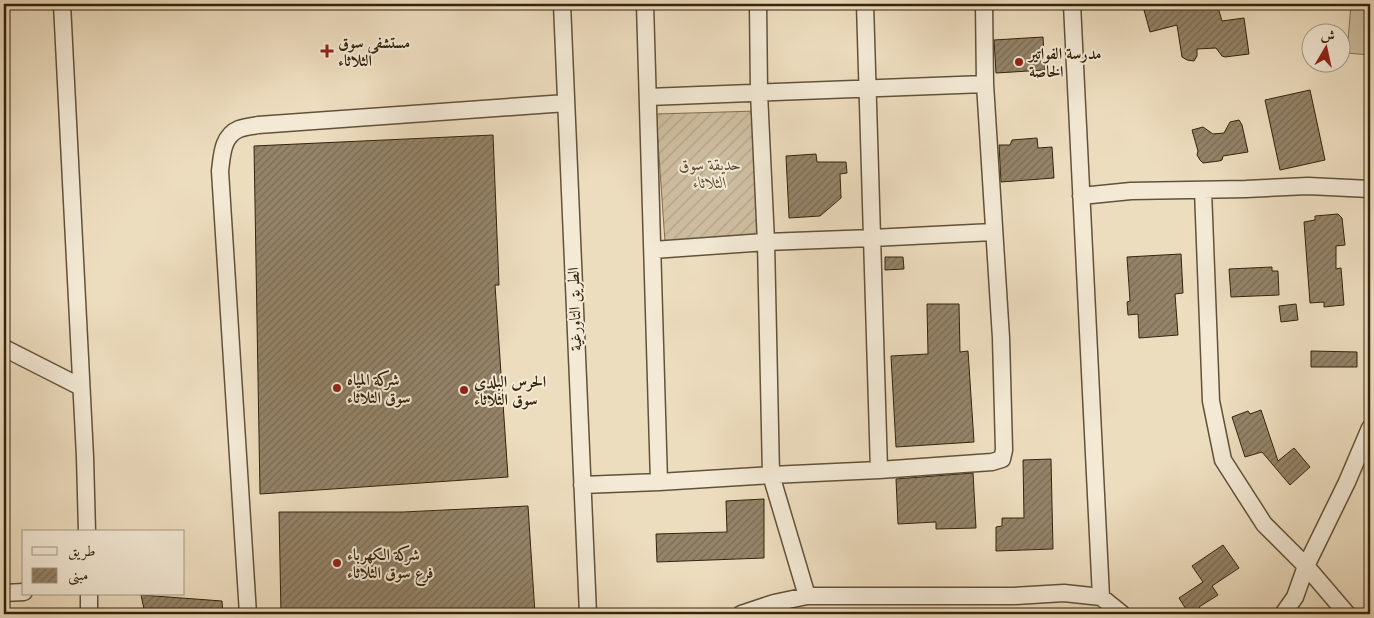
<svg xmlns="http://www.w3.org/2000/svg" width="1374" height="618" font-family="'Libre Caslon Text',Amiri,serif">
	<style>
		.grass { fill: #cebea1; stroke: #817156 }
		.garden { fill: url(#garden-furrows); stroke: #817156 }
		.building { fill: url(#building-hatch); stroke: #34240c }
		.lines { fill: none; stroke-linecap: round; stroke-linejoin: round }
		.minor-casing { stroke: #625239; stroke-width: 19 }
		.minor { stroke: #f3e9d5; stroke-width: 16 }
		.poi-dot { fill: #8f2418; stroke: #f3e9d5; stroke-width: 2 }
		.labels { text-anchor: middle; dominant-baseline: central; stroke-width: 4; stroke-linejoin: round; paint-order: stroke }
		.poi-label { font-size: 16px; font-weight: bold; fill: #34240c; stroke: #f3e9d5; text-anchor: start }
		.park-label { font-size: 16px; font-style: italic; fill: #5a4a31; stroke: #f3e9d5 }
		.street-label { font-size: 16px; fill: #34240c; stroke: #f3e9d5 }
	</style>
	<defs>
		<pattern id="garden-furrows" width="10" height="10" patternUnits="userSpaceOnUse" patternTransform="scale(1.25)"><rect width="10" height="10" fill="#cebea1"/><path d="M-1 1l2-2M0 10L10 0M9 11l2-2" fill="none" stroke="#b2a389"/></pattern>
		<pattern id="building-hatch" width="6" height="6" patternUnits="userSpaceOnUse" patternTransform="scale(1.25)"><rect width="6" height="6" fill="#948469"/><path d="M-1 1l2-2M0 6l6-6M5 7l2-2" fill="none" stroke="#7a6c55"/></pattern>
	</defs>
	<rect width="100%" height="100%" fill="#edddbf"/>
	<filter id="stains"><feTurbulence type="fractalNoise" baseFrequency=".004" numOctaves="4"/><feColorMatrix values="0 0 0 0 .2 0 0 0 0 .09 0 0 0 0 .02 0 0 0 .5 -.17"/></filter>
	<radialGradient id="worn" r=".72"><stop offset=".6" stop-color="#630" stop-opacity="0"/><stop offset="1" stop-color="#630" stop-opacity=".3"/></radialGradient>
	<!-- grass -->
	<path class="grass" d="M 1351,4 L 1370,4 L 1370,55 L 1347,53 Z"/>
	<!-- garden -->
	<path class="garden" d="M 757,111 L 761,240 L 665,242 L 656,114 Z"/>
	<!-- building -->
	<path class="building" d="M 1166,4 L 1217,4 L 1222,21 L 1244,18 L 1249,54 L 1225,57 L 1222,56 L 1216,48 L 1197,49 L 1197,56 L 1194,61 L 1187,60 L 1182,57 L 1177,25 L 1150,32 L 1144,10 Z
		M 1043,37 L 1045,70 L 996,73 L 994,40 Z
		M 1310,90 L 1325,160 L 1280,170 L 1265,100 Z
		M 1239,120 L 1242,125 L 1248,152 L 1223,156 L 1222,160 L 1219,161 L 1203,163 L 1200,160 L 1197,155 L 1198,151 L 1192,130 L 1203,127 L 1213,134 L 1224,133 L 1230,122 Z
		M 493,135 L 499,285 L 495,285 L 508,477 L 260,494 L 254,146 Z
		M 1037,138 L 1038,148 L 1052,147 L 1054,178 L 1001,182 L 999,145 L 1010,145 L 1012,140 Z
		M 816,154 L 817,162 L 846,162 L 847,173 L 840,174 L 841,198 L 820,216 L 789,218 L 786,156 Z
		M 1338,214 L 1342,218 L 1345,245 L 1336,246 L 1336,269 L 1341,268 L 1344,305 L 1324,307 L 1324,302 L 1310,303 L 1304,222 L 1315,220 L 1315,216 Z
		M 1181,254 L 1183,293 L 1175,294 L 1178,335 L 1139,338 L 1138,314 L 1128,315 L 1127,302 L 1130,301 L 1127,257 Z
		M 885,257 L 903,257 L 904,269 L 885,270 Z
		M 1272,267 L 1272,271 L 1278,271 L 1279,295 L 1231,297 L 1229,269 Z
		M 927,304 L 959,304 L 960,352 L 968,351 L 974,442 L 896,447 L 891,356 L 928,354 Z
		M 1296,304 L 1298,320 L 1281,322 L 1279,306 Z
		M 1311,351 L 1357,352 L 1357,367 L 1311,367 Z
		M 1261,410 L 1278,461 L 1294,448 L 1310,467 L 1290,485 L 1262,452 L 1245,457 L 1232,417 L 1248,411 L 1250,414 Z
		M 1051,459 L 1053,549 L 996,551 L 996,527 L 1002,526 L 1002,518 L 1024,518 L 1023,460 Z
		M 973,473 L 976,528 L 936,529 L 936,522 L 898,524 L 896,479 Z
		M 764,499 L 764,558 L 657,562 L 656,534 L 727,532 L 726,501 Z
		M 528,506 L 535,614 L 281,614 L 279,512 L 403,512 Z
		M 1223,545 L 1239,568 L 1212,586 L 1218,595 L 1199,607 L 1204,614 L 1189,614 L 1179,598 L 1203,582 L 1192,566 Z
		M 141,595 L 222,601 L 223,614 L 145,614 Z"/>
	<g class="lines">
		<!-- minor casing -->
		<g class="minor-casing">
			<path id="minor" d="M 62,4 L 85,457 L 87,532
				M 562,4 L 588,614
				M 645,4 L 659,482
				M 758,4 L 759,93 L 766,242 L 771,475 L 807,596
				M 865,4 L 879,470
				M 1072,4 L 1101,597
				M 648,97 L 985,84
				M 1203,190 L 1211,401 L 1223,460 L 1264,524 L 1306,566 L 1347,614
				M 1081,196 L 1131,191 L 1246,189 L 1308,186 L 1370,189
				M 653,250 L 766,242 L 872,238 L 993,232
				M 4,348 L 81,387
				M 582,485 L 659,482 L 771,475 L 879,470 L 992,462 L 1002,459 L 1004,450 L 1001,338 L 985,84 L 984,4
				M 4,593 L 24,592
				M 89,594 L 89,614
				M 248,614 L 220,171 C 222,156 222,136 239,129 C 244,127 252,126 258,125 L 566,103
				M 741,614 L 774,603 L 807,596 L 1014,596 L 1064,593 L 1101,597 L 1122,614
				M 1283,614 L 1295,597 L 1306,566 L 1347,482 L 1370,428"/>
		</g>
		<!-- minor -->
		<use href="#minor" class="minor"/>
	</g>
	<!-- markers -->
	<g class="poi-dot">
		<path d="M324.5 43.5h5v5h5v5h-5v5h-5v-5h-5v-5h5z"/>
		<circle cx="1019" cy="62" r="5"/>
		<circle cx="337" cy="388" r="5"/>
		<circle cx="464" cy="390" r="5"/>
		<circle cx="337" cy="563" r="5"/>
	</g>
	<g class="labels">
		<!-- poi labels -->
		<g class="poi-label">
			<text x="338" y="42">مستشفى سوق<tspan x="338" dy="18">الثلاثاء</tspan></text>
			<text x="1029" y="53">مدرسة الفواتير<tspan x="1029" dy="18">الخاصة</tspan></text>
			<text x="347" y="379">شركة المياه<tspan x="347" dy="18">سوق الثلاثاء</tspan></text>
			<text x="474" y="381">الحرس البلدي<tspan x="474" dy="18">سوق الثلاثاء</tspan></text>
			<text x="347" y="554">شركة الكهرباء<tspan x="347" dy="18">فرع سوق الثلاثاء</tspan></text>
		</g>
		<!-- park labels -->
		<g class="park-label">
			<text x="710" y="164">حديقة سوق<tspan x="710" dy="18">الثلاثاء</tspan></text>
		</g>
		<!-- street labels -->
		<g class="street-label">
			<text transform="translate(574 309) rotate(-92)">الطريق التاورغية</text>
		</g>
	</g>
	<!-- margin -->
	<rect width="1374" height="618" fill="none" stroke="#edddbf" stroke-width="20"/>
	<rect x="5" y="5" width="1364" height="608" fill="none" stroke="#34240c" stroke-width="2.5"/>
	<rect x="10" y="10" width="1354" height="598" fill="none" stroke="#34240c"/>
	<!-- legend -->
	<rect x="22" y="530" width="162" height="65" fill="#f3e9d5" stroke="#a79a85"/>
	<rect x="32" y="547" width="25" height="8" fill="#f3e9d5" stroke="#a79a85"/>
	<text x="68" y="556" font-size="15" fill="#34240c">طريق</text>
	<rect x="32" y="568" width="25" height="15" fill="url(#building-hatch)" stroke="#a79a85"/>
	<text x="68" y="580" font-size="15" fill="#34240c">مبنى</text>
	<!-- north arrow -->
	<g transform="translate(1326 48) rotate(9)"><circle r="24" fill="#f3e9d5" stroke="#a79a85"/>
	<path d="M0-4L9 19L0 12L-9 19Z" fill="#8f2418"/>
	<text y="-8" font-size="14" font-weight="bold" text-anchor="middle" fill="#34240c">ش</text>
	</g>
	<rect width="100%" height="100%" filter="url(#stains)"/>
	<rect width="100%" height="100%" fill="url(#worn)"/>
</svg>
